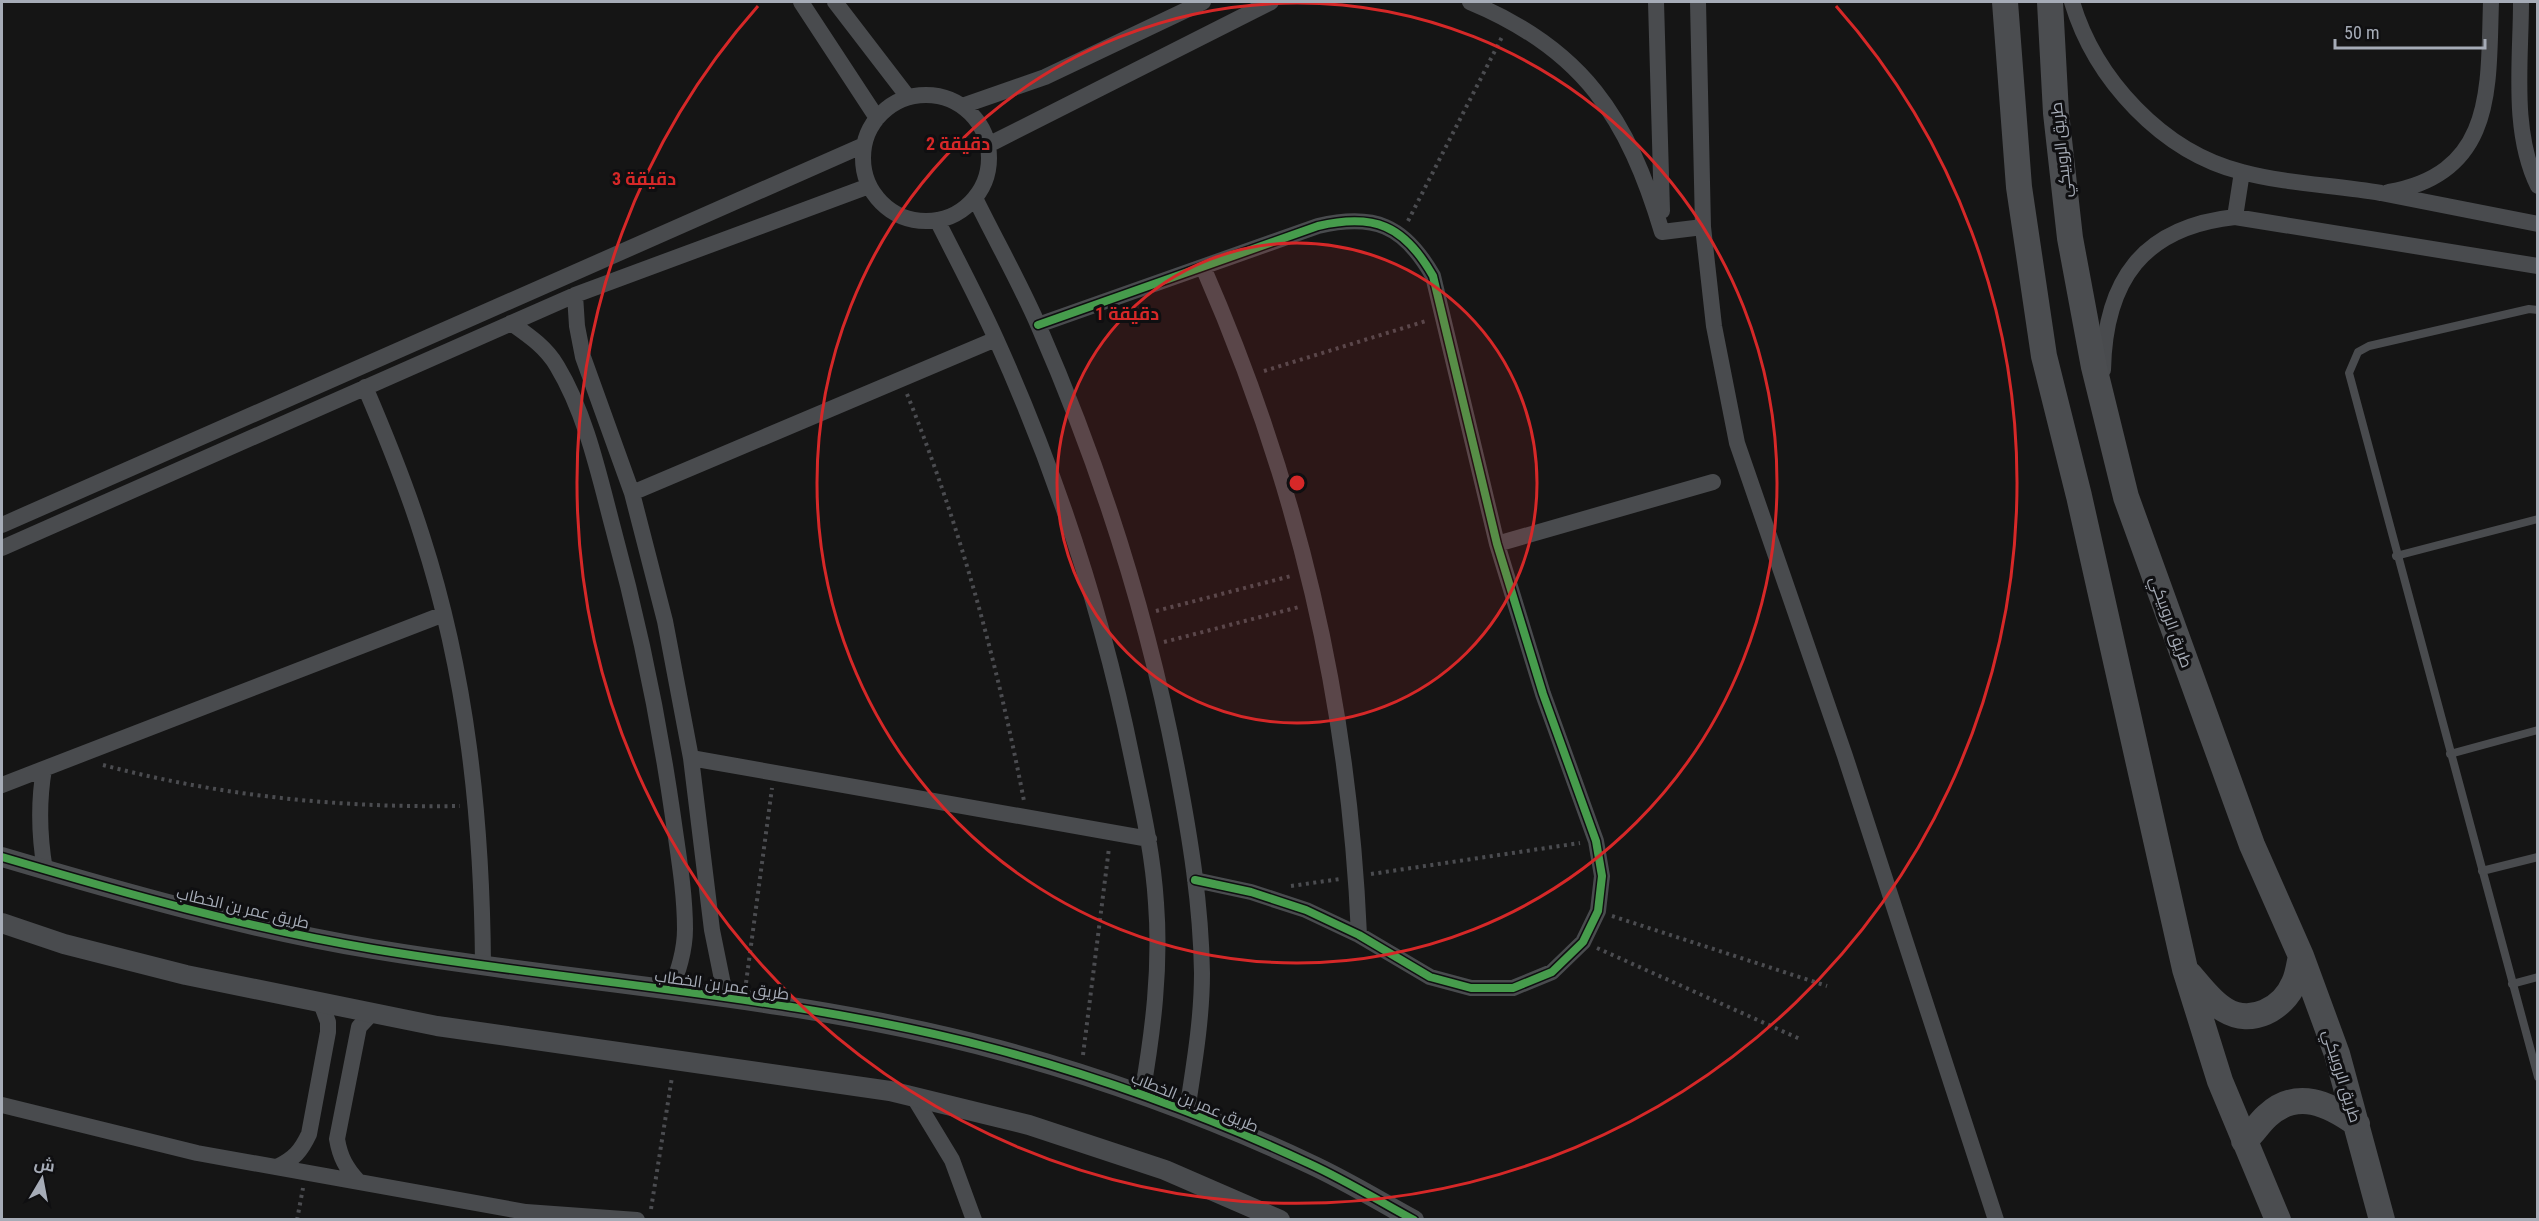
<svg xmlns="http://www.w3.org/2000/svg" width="2539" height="1221" font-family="'Roboto Condensed',Cairo,sans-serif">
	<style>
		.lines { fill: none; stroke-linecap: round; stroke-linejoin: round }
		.path { stroke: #4b4c50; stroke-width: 4; stroke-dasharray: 3 4.5; stroke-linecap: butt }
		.service { stroke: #494b4e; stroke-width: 8 }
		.minor { stroke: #494b4e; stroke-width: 16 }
		.tertiary { stroke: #494b4e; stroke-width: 20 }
		.primary { stroke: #4b4d50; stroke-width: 26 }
		.cycleway-casing { stroke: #0f0f11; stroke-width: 11 }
		.cycleway { stroke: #469c4c; stroke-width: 8 }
		.ring { fill: none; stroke: #d62828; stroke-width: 3 }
		.labels { text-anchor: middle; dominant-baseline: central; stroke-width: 6; stroke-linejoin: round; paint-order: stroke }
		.street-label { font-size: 16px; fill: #a6acb7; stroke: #0f0f11 }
		.centre { fill: #d62828; stroke: #0f0f11; stroke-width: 3 }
		.ring-label { font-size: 18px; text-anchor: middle; font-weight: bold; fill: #d62828; stroke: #0f0f11; stroke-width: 6; stroke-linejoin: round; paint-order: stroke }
	</style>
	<rect width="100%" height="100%" fill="#151515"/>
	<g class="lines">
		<!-- path -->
		<path class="path" d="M 1408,221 L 1503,35
			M 1264,371 L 1426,321
			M 907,394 C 960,526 997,661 1024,801
			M 1156,611 L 1291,576
			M 1164,642 L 1299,607
			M 103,765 C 220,796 339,808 460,806
			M 1371,874 L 1580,843
			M 1291,886 L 1340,879
			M 1612,916 L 1827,986
			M 1597,948 L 1800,1039
			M 746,983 L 772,788
			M 1083,1055 L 1109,848
			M 651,1209 L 672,1077
			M 297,1220 L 303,1188"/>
		<!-- service -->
		<path class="service" d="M 2538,310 L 2529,309 L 2369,346 L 2358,352 L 2349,373 L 2538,1077
			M 2396,556 L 2538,519
			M 2450,754 L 2538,730
			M 2482,871 L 2538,857
			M 2512,984 L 2538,977"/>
		<!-- minor -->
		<path class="minor" d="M 801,2 L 877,118
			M 835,2 L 908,97
			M 1470,2 C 1583,49 1628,118 1662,232
			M 1656,2 L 1662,211
			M 1698,2 L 1703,227 L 1714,326 L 1737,443 L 1845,756 L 1996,1220
			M 2072,2 C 2095,79 2162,152 2242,172 C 2287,184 2335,185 2381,193 C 2433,203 2485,214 2538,224
			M 2521,2 C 2521,61 2511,131 2538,186
			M863 158a63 63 0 1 1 126 0a63 63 0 1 1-126 0Z
			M 962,106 L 1045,77 L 1203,2
			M 988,145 L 1271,2
			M 2389,192 C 2496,173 2488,86 2491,2
			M 975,198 C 996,241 1020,283 1039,327 C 1101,469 1148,617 1177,769 C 1190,837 1201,904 1202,973 C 1202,1019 1194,1065 1187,1111
			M 2235,217 L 2242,172
			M 937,220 C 957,260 978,299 996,339 C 1056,472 1103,615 1132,758 C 1142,806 1153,854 1156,903 C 1161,968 1153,1031 1142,1095
			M 1662,232 L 1703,227
			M 1203,267 C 1297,482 1349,699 1359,935
			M 575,295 L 577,326 L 583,357 L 632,493 L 665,621 L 691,758 L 712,930 L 726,999
			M 511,323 C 528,335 546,347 557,366 C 586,414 599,475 613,528 C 639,623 659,719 673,817 C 678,853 685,892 685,929 C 685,951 678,971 671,991
			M 1038,325 L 1318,226 C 1374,213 1404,225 1433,276 L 1497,544 L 1543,694 L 1596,841 L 1602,876 L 1598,911 L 1583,942 L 1552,972 L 1513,988 L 1471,988 L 1430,977 L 1359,935 L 1306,910 L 1251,892 L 1195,880
			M 2103,370 C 2105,280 2143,227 2235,217 L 2538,266
			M 365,387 C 386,436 406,485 422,536 C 467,675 482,819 483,965
			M 632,493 L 996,339
			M 2,525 L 864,145
			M 1497,544 L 1713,482
			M 2,548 L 575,295 L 869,186
			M 691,758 L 1149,839
			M 44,769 C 38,804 39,835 45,870
			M 2,785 L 444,614
			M 915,1099 L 952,1160 L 974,1220
			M 2,1105 L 197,1153 L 526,1212 L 637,1220
			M 277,1167 C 294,1159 301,1151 309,1134 L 328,1032 L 328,1022 L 321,1003
			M 358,1181 C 346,1168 340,1157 337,1139 L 359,1027 L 372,1013"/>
		<!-- tertiary -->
		<path class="tertiary" d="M 2,857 C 124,893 247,928 373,949 C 581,984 795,995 999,1050 C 1106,1079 1210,1117 1310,1164 C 1345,1180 1379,1201 1414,1220
			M 2,923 L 64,944 L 186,975 L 437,1026 L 890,1091 L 1029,1125 L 1165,1170 L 1280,1220"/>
		<!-- primary -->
		<path class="primary" d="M 2005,2 L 2019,187 L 2044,356 L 2079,496 L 2185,969 L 2220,1081 L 2278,1220
			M 2050,2 L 2056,113 L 2070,238 L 2094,367 L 2126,497 L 2252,845 L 2301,956 L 2337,1054 L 2382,1220
			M 2189,974 C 2200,986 2211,1002 2225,1010 C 2251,1026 2283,1009 2294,983 C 2298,975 2299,965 2301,956
			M 2244,1141 C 2254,1133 2258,1124 2267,1116 C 2297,1088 2329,1104 2357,1124"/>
		<!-- cycleway casing -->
		<g class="cycleway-casing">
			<path id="cycleway" d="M 1038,325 L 1318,226 C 1374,213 1404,225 1433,276 L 1497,544 L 1543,694 L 1596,841 L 1602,876 L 1598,911 L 1583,942 L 1552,972 L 1513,988 L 1471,988 L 1430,977 L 1359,935 L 1306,910 L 1251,892 L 1195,880
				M 2,857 C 124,893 247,928 373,949 C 581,984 795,995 999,1050 C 1106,1079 1210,1117 1310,1164 C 1345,1180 1379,1201 1414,1220"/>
		</g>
		<!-- cycleway -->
		<use href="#cycleway" class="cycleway"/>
	</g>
	<!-- distance rings -->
	<circle cx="1297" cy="483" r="240" fill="#d62828" fill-opacity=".12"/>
	<g class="ring">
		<circle cx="1297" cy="483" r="240"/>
		<circle cx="1297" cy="483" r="480"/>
		<path d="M1836 6A720 720 0 1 1 758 6"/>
	</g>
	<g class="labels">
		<!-- street labels -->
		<g class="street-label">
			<text transform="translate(2061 150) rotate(-96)">طريق الروبيكي</text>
			<text transform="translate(2171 622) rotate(70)">طريق الروبيكي</text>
			<text transform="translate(243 908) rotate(13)">طريق عمر بن الخطاب</text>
			<text transform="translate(722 985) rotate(8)">طريق عمر بن الخطاب</text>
			<text transform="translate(2342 1076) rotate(73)">طريق الروبيكي</text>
			<text transform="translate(1195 1102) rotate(22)">طريق عمر بن الخطاب</text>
		</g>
	</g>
	<circle cx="1297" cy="483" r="9" class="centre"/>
	<g class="ring-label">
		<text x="958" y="150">2 دقيقة</text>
		<text x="644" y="185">3 دقيقة</text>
		<text x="1127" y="320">1 دقيقة</text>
	</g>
	<!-- border -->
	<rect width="2539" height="1221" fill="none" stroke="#a6acb7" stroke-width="6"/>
	<!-- north arrow -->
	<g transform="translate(42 1179) rotate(10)" stroke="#0f0f11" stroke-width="4.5" paint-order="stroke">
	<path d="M0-4.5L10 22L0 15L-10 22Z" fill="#a6acb7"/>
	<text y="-9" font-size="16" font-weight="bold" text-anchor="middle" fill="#a6acb7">ش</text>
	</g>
	<!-- scale -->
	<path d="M2335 39v9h150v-9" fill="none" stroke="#a6acb7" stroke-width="3"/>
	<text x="2344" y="39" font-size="18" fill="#a6acb7" stroke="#0f0f11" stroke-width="4.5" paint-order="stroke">50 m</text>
</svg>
